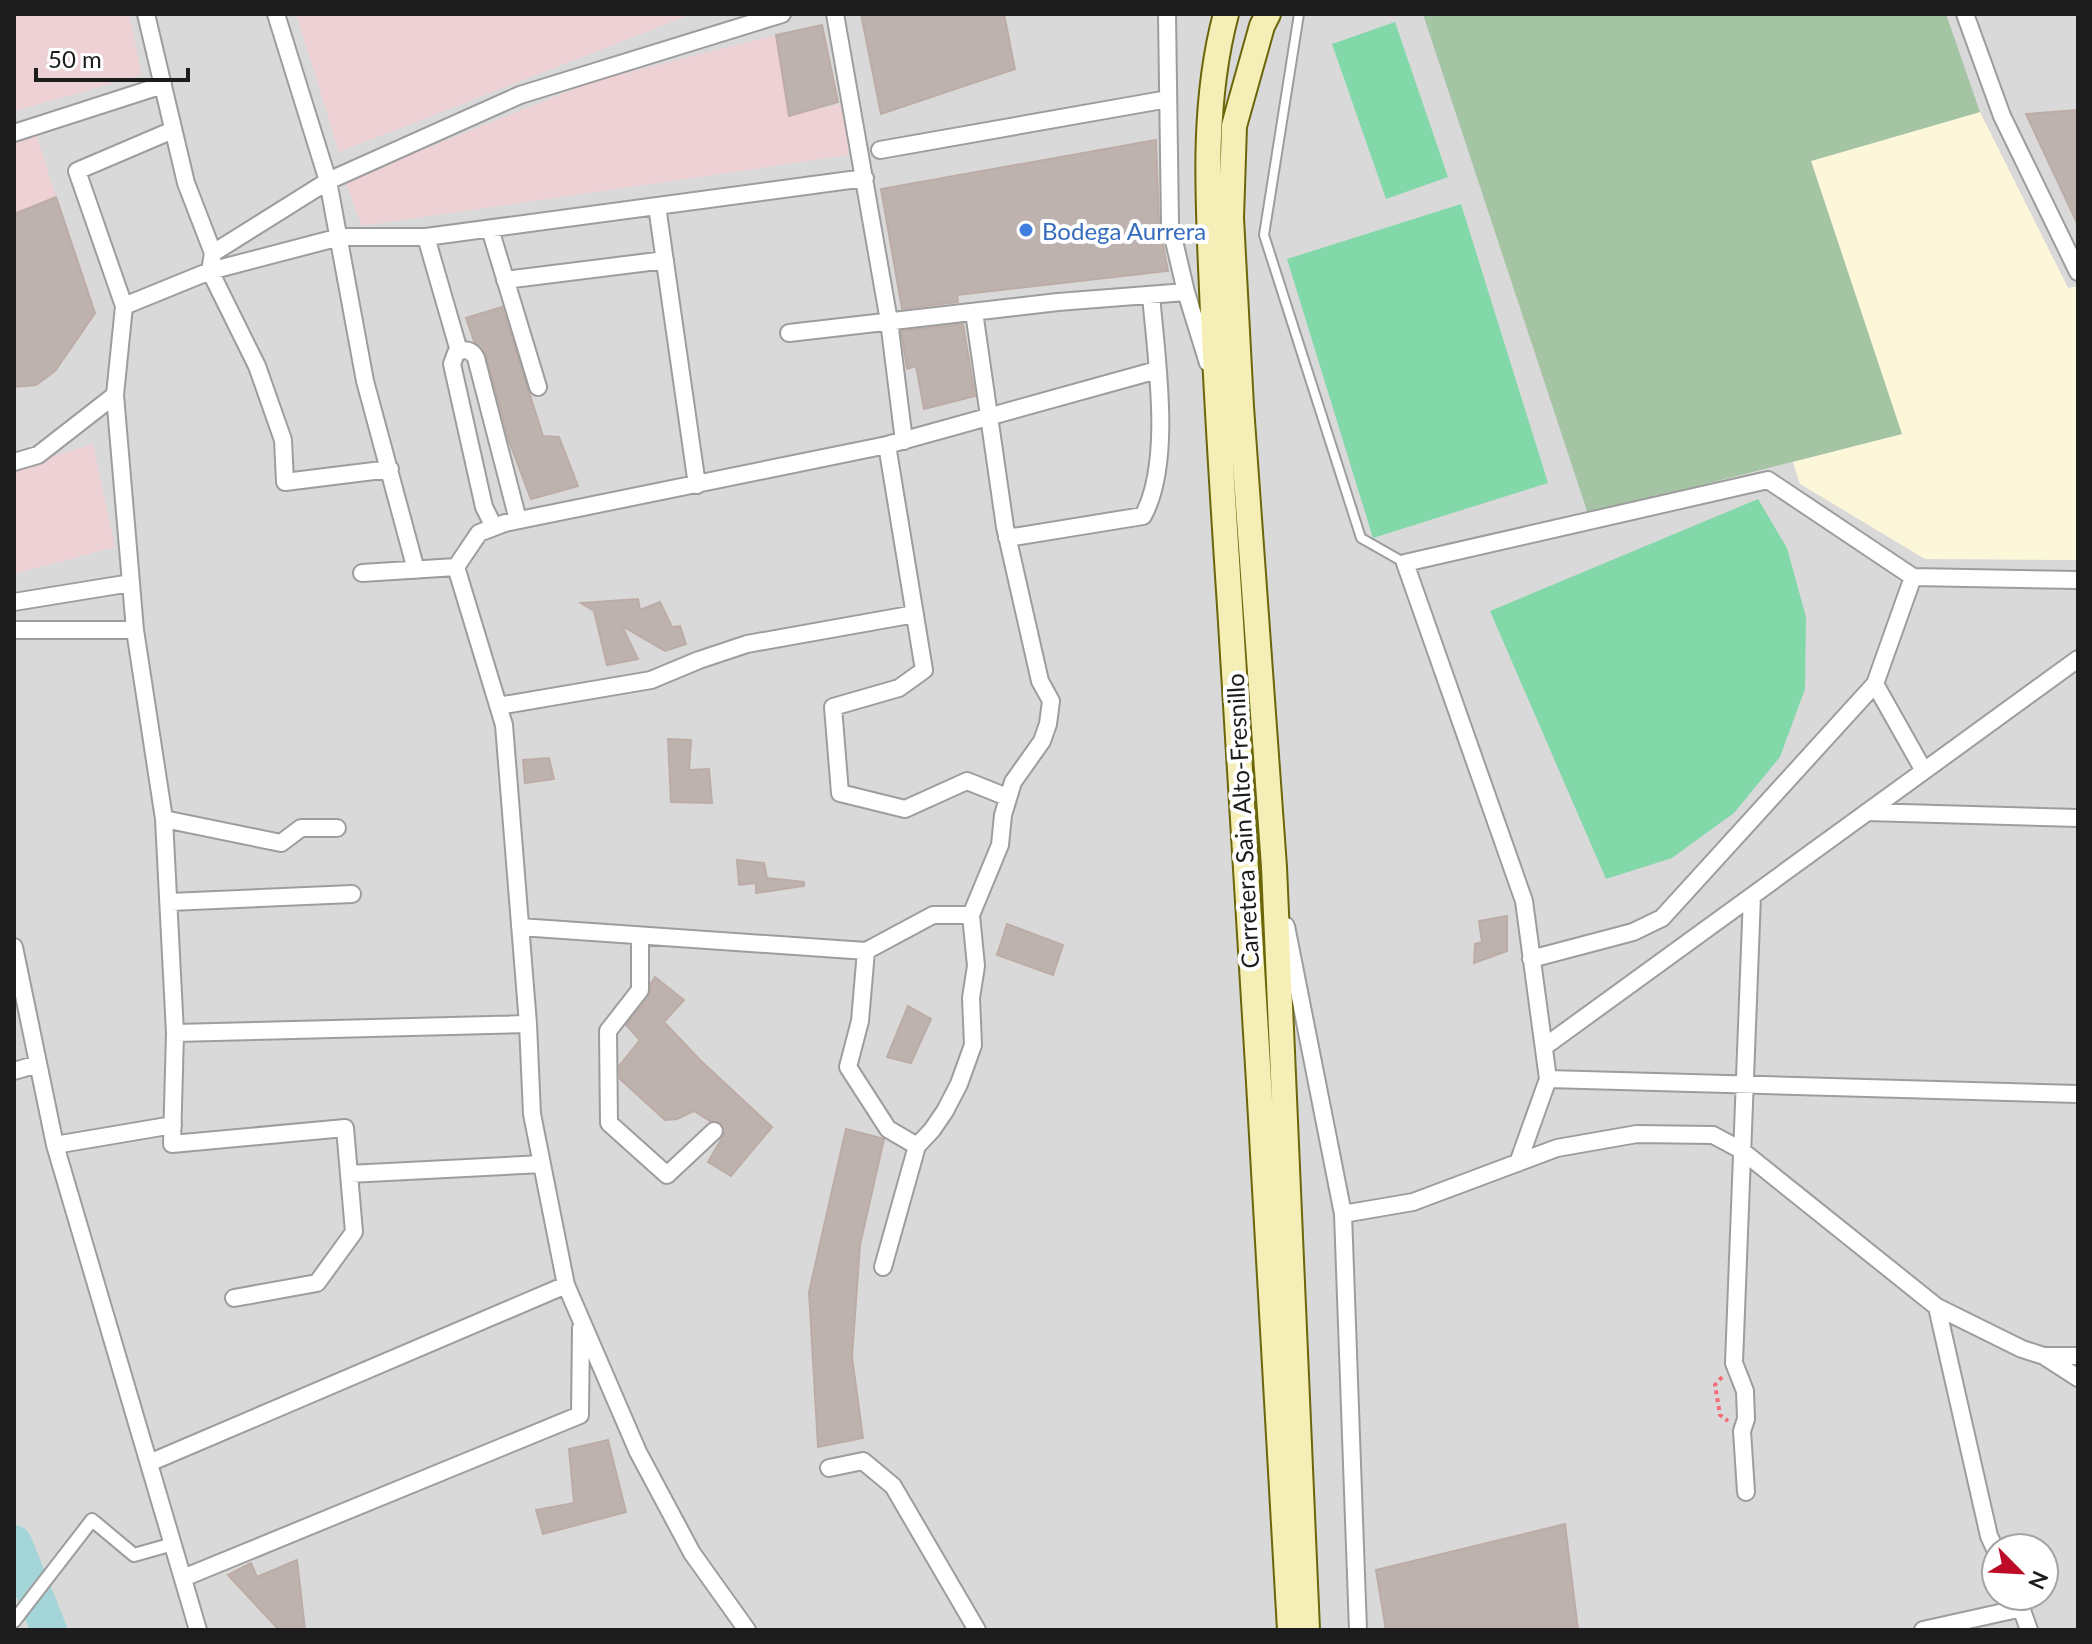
<svg xmlns="http://www.w3.org/2000/svg" width="2092" height="1644" font-family="Lato,sans-serif">
	<style>
		.residential { fill: #dad9d9; fill-rule: evenodd }
		.commercial { fill: #edd1d4 }
		.education { fill: #fdf7da }
		.cemetery { fill: #a4c4a4 }
		.pitch { fill: #83d8aa }
		.lines { fill: none; stroke-linecap: round; stroke-linejoin: round }
		.river { stroke: #a4d5d8; stroke-width: 36 }
		.building { fill: #bdb2ae; stroke: #bdaca5; stroke-width: 2 }
		.service-casing { stroke: #9d9d9d; stroke-width: 12 }
		.pedestrian-casing { stroke: #9d9d9d; stroke-width: 16 }
		.minor-casing { stroke: #9d9d9d; stroke-width: 20 }
		.secondary-casing { stroke: #6b660a; stroke-width: 28 }
		.path { stroke: #f26d75; stroke-width: 4; stroke-dasharray: 4 4; stroke-linecap: butt }
		.service { stroke: #fff; stroke-width: 8 }
		.pedestrian { stroke: #fff; stroke-width: 12 }
		.minor { stroke: #fff; stroke-width: 16 }
		.secondary { stroke: #f5efb7; stroke-width: 24 }
		.shop-dot { fill: #3f7fe0; stroke: #fff; stroke-width: 3 }
		.labels { text-anchor: middle; dominant-baseline: central; stroke-width: 8; stroke-linejoin: round; paint-order: stroke }
		.shop-label { font-size: 24px; fill: #366cbe; stroke: #fff; text-anchor: start }
		.street-label { font-size: 24px; fill: #1c1c1c; stroke: #fff }
	</style>
	<rect width="100%" height="100%" fill="#ede7e2"/>
	<!-- residential -->
	<path class="residential" d="M 14,14 L 2078,14 L 2078,1630 L 14,1630 ZM 1996,1548 L 2044,1548 L 2044,1596 L 1996,1596 Z"/>
	<!-- commercial -->
	<path class="commercial" d="M 14,14 L 129,14 L 142,75 L 14,111 Z
		M 296,14 L 692,14 L 339,152 Z
		M 776,35 L 789,116 L 842,104 L 849,155 L 362,226 L 345,181 L 591,82 Z
		M 36,134 L 56,197 L 14,214 L 14,140 Z
		M 93,444 L 115,547 L 14,574 L 14,468 Z"/>
	<!-- education -->
	<path class="education" d="M 1980,112 L 2068,288 L 2078,286 L 2078,560 L 1925,559 L 1800,484 L 1793,462 L 1901,434 L 1811,161 Z"/>
	<!-- cemetery -->
	<path class="cemetery" d="M 1423,14 L 1946,14 L 1980,112 L 1811,161 L 1902,434 L 1588,514 Z"/>
	<!-- pitch -->
	<path class="pitch" d="M 1395,22 L 1448,177 L 1386,199 L 1332,44 Z
		M 1461,204 L 1548,483 L 1373,538 L 1287,259 Z
		M 1758,499 L 1787,548 L 1806,617 L 1805,689 L 1780,757 L 1734,813 L 1672,858 L 1606,879 L 1490,611 Z"/>
	<g class="lines">
		<!-- river -->
		<path class="river" d="M 14,1543 L 49,1630"/>
	</g>
	<!-- building -->
	<path class="building" d="M 861,14 L 1004,14 L 1015,69 L 881,114 Z
		M 822,25 L 838,102 L 789,116 L 776,35 Z
		M 2078,110 L 2078,225 L 2026,114 Z
		M 1156,140 L 1159,224 L 1168,271 L 957,295 L 958,302 L 902,309 L 881,189 Z
		M 56,197 L 95,313 L 55,371 L 36,385 L 14,387 L 14,214 Z
		M 502,307 L 543,436 L 559,437 L 578,486 L 531,499 L 509,441 L 486,355 L 474,341 L 466,318 Z
		M 963,324 L 975,396 L 924,409 L 916,366 L 907,369 L 901,331 Z
		M 638,599 L 640,610 L 660,602 L 672,627 L 680,626 L 686,644 L 665,651 L 622,626 L 638,659 L 607,665 L 594,611 L 581,603 Z
		M 668,739 L 691,740 L 689,770 L 709,769 L 712,803 L 671,802 Z
		M 549,758 L 554,779 L 525,783 L 523,760 Z
		M 737,860 L 764,863 L 767,878 L 804,882 L 804,886 L 756,893 L 756,883 L 739,885 Z
		M 1507,916 L 1507,951 L 1474,963 L 1475,944 L 1482,942 L 1479,921 Z
		M 1007,924 L 1063,945 L 1053,975 L 997,955 Z
		M 655,977 L 684,1000 L 664,1022 L 700,1060 L 772,1127 L 731,1176 L 708,1162 L 724,1135 L 721,1123 L 710,1121 L 694,1111 L 677,1119 L 665,1120 L 620,1079 L 619,1066 L 640,1040 L 626,1025 L 649,997 L 651,983 Z
		M 908,1006 L 931,1019 L 911,1063 L 887,1057 Z
		M 846,1129 L 884,1139 L 860,1245 L 852,1357 L 863,1438 L 818,1447 L 809,1292 Z
		M 608,1440 L 626,1512 L 543,1534 L 536,1510 L 574,1503 L 569,1449 Z
		M 1565,1524 L 1578,1630 L 1386,1630 L 1376,1570 Z
		M 297,1560 L 305,1630 L 279,1630 L 228,1575 L 251,1563 L 257,1577 Z"/>
	<g class="lines">
		<!-- service casing -->
		<g class="service-casing">
			<path id="service" d="M 1299,14 L 1264,235 L 1361,538 L 1405,563"/>
		</g>
		<!-- pedestrian casing -->
		<g class="pedestrian-casing">
			<path id="pedestrian" d="M 14,1621 L 92,1520 L 134,1555 L 173,1544"/>
		</g>
		<!-- minor casing -->
		<g class="minor-casing">
			<path id="minor" d="M 146,14 L 186,183 L 213,253
				M 276,14 L 328,181 L 365,381 L 416,570
				M 835,14 L 889,321 L 904,441
				M 1167,14 L 1170,224 L 1186,292 L 1208,363
				M 1965,14 L 2002,116 L 2078,272
				M 173,130 L 77,171 L 124,306 L 115,395 L 135,630 L 164,819 L 175,1033 L 172,1144 L 345,1128 L 354,1232 L 317,1283 L 234,1298
				M 14,133 L 163,85
				M 880,150 L 1168,99
				M 657,206 L 697,485
				M 490,229 L 538,387
				M 426,237 L 459,351
				M 505,280 L 665,260
				M 124,306 L 210,271 L 340,237 L 426,237 L 865,178
				M 789,333 L 1058,302 L 1186,292
				M 887,445 L 924,670 L 899,688 L 833,707 L 840,793 L 905,809 L 967,781 L 1007,797
				M 14,462 L 38,455 L 115,395
				M 390,469 L 285,482 L 283,440 L 257,366 L 210,271 L 213,253 L 328,181 L 520,95 L 782,14
				M 494,527 L 484,507 L 452,364 L 456,353 C 464,348 472,350 476,358 L 518,520
				M 1007,538 L 1143,516 C 1173,461 1156,357 1151,295
				M 456,567 L 504,725 L 528,1024 L 532,1114 L 566,1285 L 638,1452 L 692,1553 L 747,1630
				M 362,573 L 456,567 L 479,533 L 505,523 L 887,445 L 1157,370
				M 1913,577 L 1875,684 L 1924,771
				M 14,602 L 131,583
				M 14,630 L 135,630
				M 498,706 L 651,680 L 699,660 L 747,644 L 915,614
				M 1867,812 L 2078,818
				M 164,819 L 281,843 L 301,828 L 337,828
				M 170,902 L 352,894
				M 1286,926 L 1343,1214 L 1358,1630
				M 520,927 L 866,951 L 933,915 L 971,915
				M 640,936 L 640,990 L 608,1031 L 609,1123 L 667,1175 L 714,1131
				M 14,947 L 55,1145 L 198,1630
				M 866,951 L 860,1021 L 848,1067 L 888,1129 L 917,1146
				M 1531,959 L 1633,932 L 1662,918 L 1875,684
				M 175,1033 L 528,1024
				M 1544,1047 L 2078,659
				M 14,1071 L 38,1064
				M 1548,1079 L 2078,1094
				M 55,1145 L 173,1125
				M 1518,1163 L 1548,1079 L 1524,901 L 1405,563 L 1768,480 L 1913,577 L 2078,580
				M 349,1174 L 542,1164
				M 1343,1214 L 1413,1202 L 1557,1148 L 1637,1134 L 1713,1135 L 1741,1150 L 1937,1307 L 2022,1349 L 2044,1356 L 2078,1378
				M 883,1267 L 917,1146 L 932,1130 L 945,1111 L 959,1084 L 973,1045 L 971,998 L 976,966 L 971,915 L 1000,845 L 1003,815 L 1013,782 L 1042,741 L 1048,724 L 1051,701 L 1040,681 L 1005,527 L 974,312
				M 1937,1307 L 1989,1536 L 1996,1551
				M 2044,1356 L 2078,1356
				M 149,1463 L 566,1285
				M 829,1468 L 863,1461 L 893,1486 L 977,1630
				M 1746,1492 L 1742,1431 L 1746,1419 L 1745,1391 L 1734,1363 L 1752,896
				M 183,1578 L 580,1415 L 581,1328
				M 2017,1596 L 2029,1630
				M 1923,1630 L 2022,1608"/>
		</g>
		<!-- secondary casing -->
		<g class="secondary-casing">
			<path id="secondary" d="M 1226,14 C 1202,104 1208,197 1212,289 C 1216,395 1223,500 1230,606 C 1251,947 1272,1289 1290,1630
				M 1268,14 L 1262,26 L 1234,126 L 1231,218 L 1241,407 L 1274,867 L 1307,1630"/>
		</g>
		<!-- path -->
		<path class="path" d="M 1722,1377 L 1715,1385 L 1720,1415 L 1728,1421"/>
		<!-- service -->
		<use href="#service" class="service"/>
		<!-- pedestrian -->
		<use href="#pedestrian" class="pedestrian"/>
		<!-- minor -->
		<use href="#minor" class="minor"/>
		<!-- secondary -->
		<use href="#secondary" class="secondary"/>
	</g>
	<!-- markers -->
	<circle class="shop-dot" cx="1026" cy="230" r="8"/>
	<g class="labels">
		<!-- shop labels -->
		<g class="shop-label">
			<text x="1042" y="230">Bodega Aurrera</text>
		</g>
		<!-- street labels -->
		<g class="street-label">
			<text transform="translate(1242 821) rotate(-93)">Carretera Sain Alto-Fresnillo</text>
		</g>
	</g>
	<!-- border -->
	<rect width="2092" height="1644" fill="none" stroke="#1c1c1c" stroke-width="32"/>
	<!-- north arrow -->
	<g transform="translate(2020 1572) rotate(114)"><circle r="38" fill="#ffffff" stroke="#a4a4a4" stroke-width="2"/>
	<path d="M0-6L14 30L0 20L-14 30Z" fill="#bd0a27"/>
	<text y="-12" font-size="22" font-weight="bold" text-anchor="middle" fill="#1c1c1c">N</text>
	</g>
	<!-- scale -->
	<path d="M36 68v12h152v-12" fill="none" stroke="#1c1c1c" stroke-width="4"/>
	<text x="48" y="68" font-size="24" fill="#1c1c1c" stroke="#ffffff" stroke-width="6" paint-order="stroke">50 m</text>
</svg>
